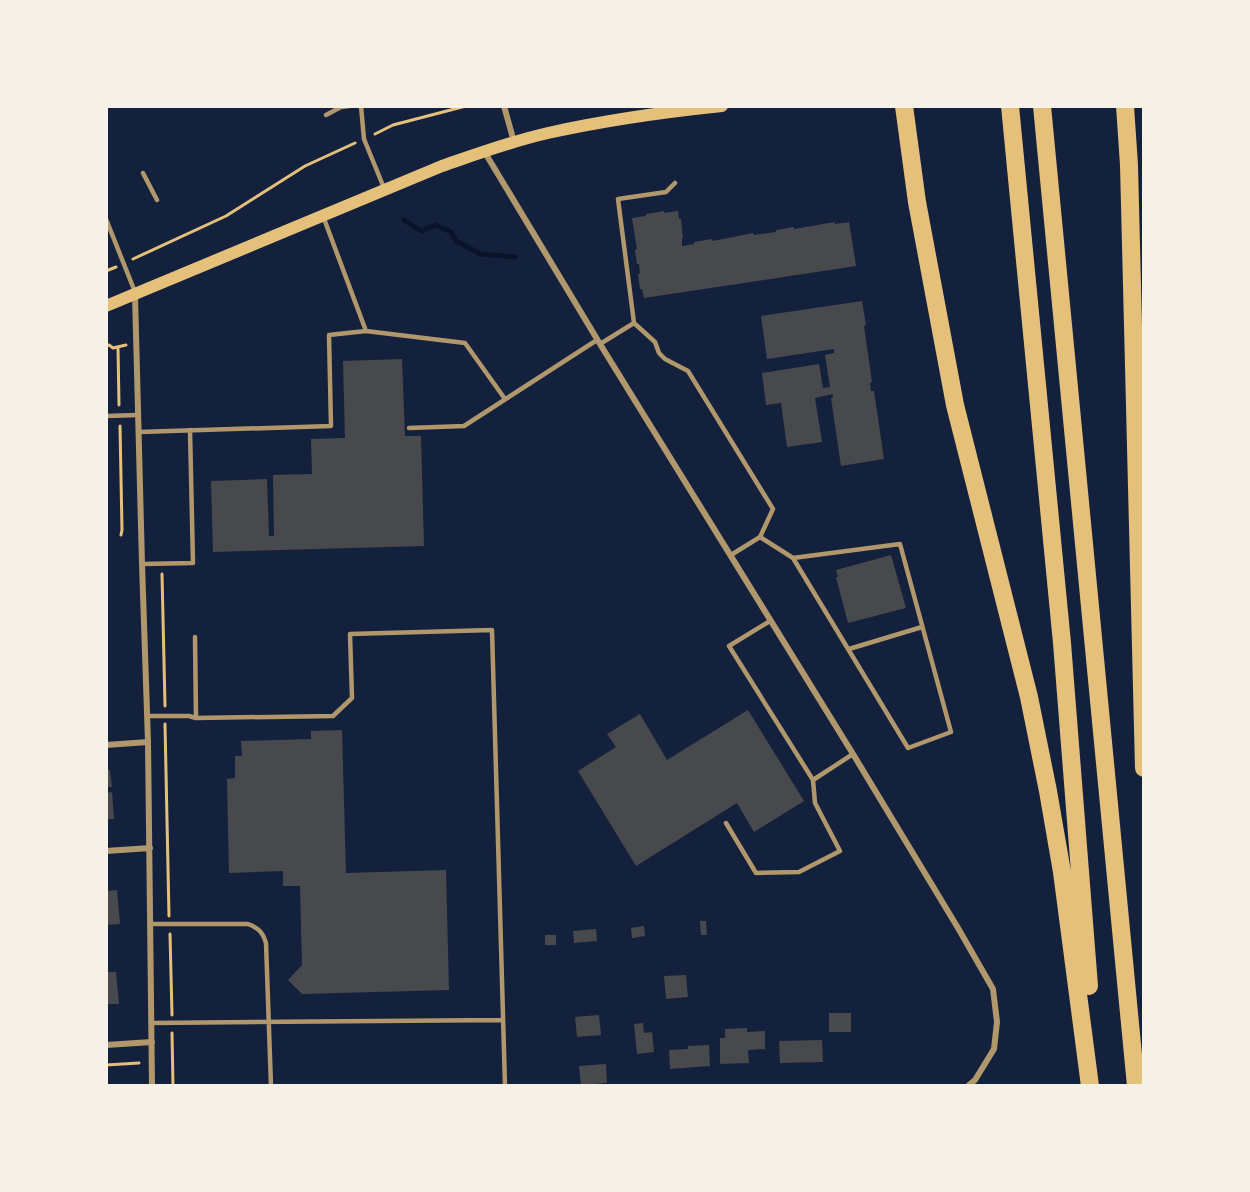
<svg xmlns="http://www.w3.org/2000/svg" width="1250" height="1192" font-family="'IBM Plex Sans',sans-serif">
	<style>
		.lines { fill: none; stroke-linecap: round; stroke-linejoin: round }
		.stream { stroke: #0b132b; stroke-width: 5 }
		.building { fill: #48494c }
		.path { stroke: #e5c07b; stroke-width: 3 }
		.service { stroke: #b1986c; stroke-width: 4.5 }
		.minor { stroke: #b1986c; stroke-width: 6 }
		.secondary { stroke: #e5c07b; stroke-width: 12 }
		.motorway { stroke: #e5c07b; stroke-width: 18 }
	</style>
	<rect width="100%" height="100%" fill="#14213d"/>
	<g class="lines">
		<!-- stream -->
		<path class="stream" d="M 404,220 L 421,231 L 436,225 L 451,232 L 456,241 L 481,254 L 515,257"/>
	</g>
	<!-- building -->
	<path class="building" d="M 664,211 L 664,213 L 678,211 L 679,219 L 681,219 L 683,238 L 682,238 L 682,246 L 694,244 L 694,242 L 712,239 L 713,241 L 753,233 L 754,235 L 776,232 L 776,230 L 794,227 L 794,229 L 835,222 L 835,224 L 849,222 L 856,266 L 644,298 L 642,289 L 640,289 L 638,274 L 640,274 L 639,264 L 637,264 L 635,250 L 637,249 L 632,218 L 646,216 L 646,214 Z
		M 862,301 L 866,325 L 864,326 L 872,382 L 870,383 L 871,391 L 874,391 L 884,459 L 841,466 L 831,398 L 833,397 L 833,394 L 815,398 L 822,442 L 787,447 L 781,403 L 766,405 L 762,373 L 819,364 L 823,388 L 830,387 L 825,355 L 834,353 L 834,349 L 767,359 L 761,316 Z
		M 402,359 L 405,436 L 421,436 L 424,546 L 213,552 L 211,481 L 267,479 L 269,536 L 274,536 L 273,475 L 312,474 L 311,439 L 345,438 L 343,361 Z
		M 891,555 L 906,608 L 848,623 L 836,577 L 838,577 L 836,570 Z
		M 748,710 L 804,801 L 754,832 L 737,803 L 636,866 L 578,771 L 616,747 L 607,734 L 640,714 L 667,760 Z
		M 342,730 L 346,873 L 446,870 L 449,990 L 302,994 L 288,980 L 302,965 L 300,886 L 283,886 L 283,871 L 229,873 L 227,779 L 235,778 L 235,756 L 242,756 L 241,741 L 311,739 L 311,731 Z
		M 106,770 L 110,770 L 112,787 L 106,787 Z
		M 112,792 L 114,819 L 106,819 L 106,793 Z
		M 117,890 L 120,924 L 106,925 L 106,891 Z
		M 700,921 L 706,921 L 707,935 L 701,935 Z
		M 644,926 L 645,936 L 632,938 L 631,928 Z
		M 596,929 L 597,941 L 574,943 L 573,931 Z
		M 545,935 L 556,935 L 556,945 L 545,945 Z
		M 106,972 L 116,972 L 119,1004 L 106,1004 Z
		M 686,975 L 688,997 L 666,999 L 664,976 Z
		M 829,1013 L 851,1013 L 851,1032 L 829,1032 Z
		M 599,1015 L 601,1035 L 577,1037 L 575,1017 Z
		M 643,1023 L 644,1033 L 652,1032 L 654,1052 L 637,1054 L 634,1024 Z
		M 747,1028 L 747,1032 L 765,1031 L 765,1049 L 748,1050 L 749,1063 L 720,1064 L 720,1038 L 725,1038 L 725,1029 Z
		M 822,1040 L 823,1062 L 780,1063 L 779,1041 Z
		M 709,1045 L 710,1066 L 670,1069 L 669,1050 L 688,1049 L 688,1046 Z
		M 606,1064 L 607,1083 L 581,1085 L 579,1066 Z"/>
	<g class="lines">
		<!-- path -->
		<path class="path" d="M 375,134 L 393,125 L 466,106
			M 133,259 L 226,216 L 305,166 L 355,143
			M 106,271 L 116,267
			M 106,346 L 109,345 L 113,348 L 126,345
			M 118,347 L 119,405
			M 120,426 L 122,530 L 121,535
			M 162,574 L 165,706
			M 165,724 L 169,916
			M 170,934 L 172,1015
			M 172,1033 L 173,1086
			M 106,1065 L 139,1063"/>
		<!-- service -->
		<path class="service" d="M 361,106 L 364,139 L 384,188
			M 326,115 L 341,107 L 349,106
			M 143,173 L 157,200
			M 323,216 L 366,331 L 465,343 L 505,399
			M 106,219 L 135,292
			M 634,323 L 618,199 L 666,192 L 675,183
			M 600,344 L 634,323 L 655,342 L 659,353 L 665,359 L 688,371 L 773,509 L 760,537 L 731,555
			M 106,416 L 138,415
			M 409,428 L 464,426 L 597,340
			M 139,432 L 331,426 L 329,335 L 366,331
			M 760,537 L 793,558 L 900,544 L 951,732 L 908,748 L 793,558
			M 142,564 L 193,563 L 190,430
			M 770,621 L 729,646 L 813,780 L 853,754
			M 195,637 L 196,718
			M 849,649 L 922,627
			M 147,716 L 189,716 L 196,718 L 333,716 L 352,698 L 350,634 L 492,630 L 505,1086
			M 726,823 L 756,873 L 799,872 L 840,851 L 815,803 L 813,780
			M 151,924 L 248,924 C 259,928 263,933 266,943 L 271,1086
			M 151,1023 L 503,1020"/>
		<!-- minor -->
		<path class="minor" d="M 504,106 L 514,142
			M 484,151 L 600,344 L 853,754 L 958,928 L 993,989 L 997,1022 L 994,1049 L 975,1080 L 968,1086
			M 135,295 L 142,564 L 148,742 L 152,1086
			M 106,745 L 148,742
			M 106,851 L 150,848
			M 106,1045 L 152,1042"/>
		<!-- secondary -->
		<path class="secondary" d="M 106,306 L 442,166 C 477,154 512,141 548,133 C 606,120 664,112 722,106"/>
		<!-- motorway -->
		<path class="motorway" d="M 904,106 L 917,202 L 955,405 L 1029,697 L 1048,791 L 1062,872 L 1090,1086
			M 1010,106 L 1062,643 L 1089,986
			M 1042,106 L 1136,1086
			M 1125,106 L 1129,165 L 1144,768"/>
	</g>
	<!-- border -->
	<rect width="1250" height="1192" fill="none" stroke="#f6f1e7" stroke-width="216"/>
</svg>
